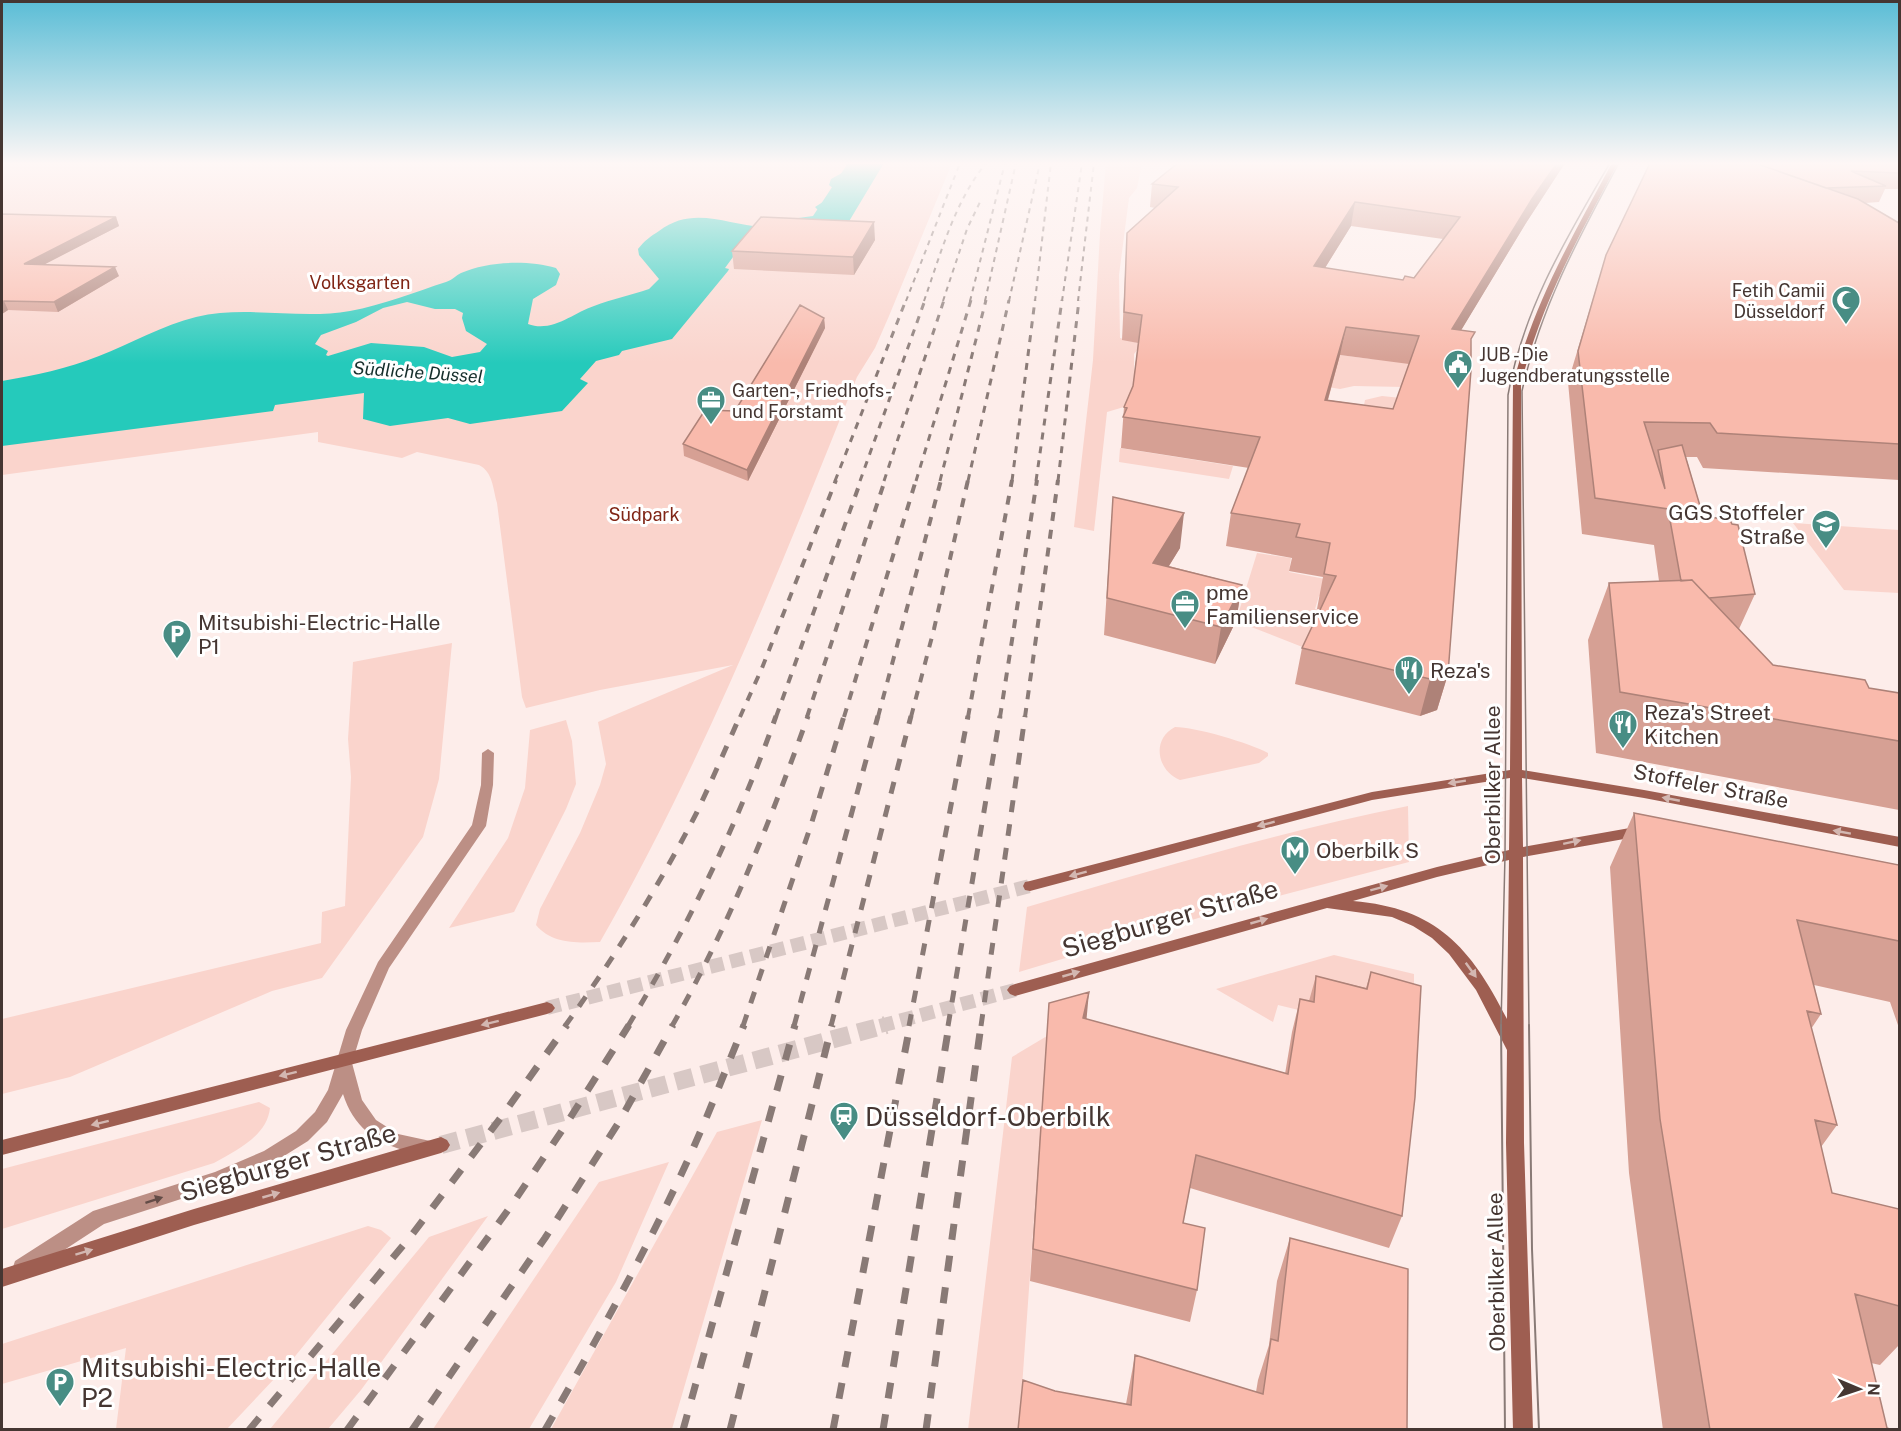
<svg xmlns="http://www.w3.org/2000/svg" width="1901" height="1431" font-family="'Public Sans',sans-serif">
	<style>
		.green { fill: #fad4cc }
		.water { fill: #25cabb; fill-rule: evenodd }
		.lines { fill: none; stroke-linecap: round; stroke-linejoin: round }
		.river { fill: #25cabb; fill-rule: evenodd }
		.secondary-tunnel-far1 { stroke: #d8c8c5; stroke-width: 14; stroke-dasharray: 14 7; stroke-linecap: butt }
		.secondary-tunnel { stroke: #d8c8c5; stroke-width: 18; stroke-dasharray: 18 9; stroke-linecap: butt }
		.street { fill: #bc8f85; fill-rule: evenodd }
		.secondary { fill: #9e5e51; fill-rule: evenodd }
		.tram-far1 { stroke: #897a76; stroke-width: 1.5 }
		.tram { stroke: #897a76; stroke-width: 2 }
		.rail-far4 { stroke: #897a76; stroke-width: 2; stroke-dasharray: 5 5; stroke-linecap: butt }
		.rail-far3 { stroke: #897a76; stroke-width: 3; stroke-dasharray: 7 7; stroke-linecap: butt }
		.rail-far2 { stroke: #897a76; stroke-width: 4; stroke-dasharray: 9 9; stroke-linecap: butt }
		.rail-far1 { stroke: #897a76; stroke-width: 5; stroke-dasharray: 12 12; stroke-linecap: butt }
		.rail { stroke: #897a76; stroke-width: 7; stroke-dasharray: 16 16; stroke-linecap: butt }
		.wall { fill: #d6a094; fill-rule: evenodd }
		.shaded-wall { fill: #ae8278 }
		.building { fill: #f9baac; stroke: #ae8278; stroke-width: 1.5; fill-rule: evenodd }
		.oneway { fill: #d3b7b1 }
		.oneway2 { fill: #634c47 }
		.labels { text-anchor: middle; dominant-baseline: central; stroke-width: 6; stroke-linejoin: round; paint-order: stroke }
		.far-park-label { font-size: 18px; fill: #802616; stroke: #fff }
		.far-poi-label { font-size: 18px; fill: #453632; stroke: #fff; text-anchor: start }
		.far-water-label { font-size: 18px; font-style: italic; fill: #162f2c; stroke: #fff }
		.poi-label { font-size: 21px; fill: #453632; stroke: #fff; text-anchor: start }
		.street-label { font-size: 21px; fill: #453632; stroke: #fff }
		.near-street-label { font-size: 26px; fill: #453632; stroke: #fff }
		.near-poi-label { font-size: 26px; fill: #453632; stroke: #fff; text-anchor: start }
	</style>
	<rect width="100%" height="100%" fill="#fdedea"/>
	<!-- green -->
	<path class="green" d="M 2,163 L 952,163 L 889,316 L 875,348 L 857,377 C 780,569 703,762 600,942 C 576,943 552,944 536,925 L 540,909 L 580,833 L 600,785 L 606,764 L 598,722 L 733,665 L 600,690 L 526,708 L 522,697 L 497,503 C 493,489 493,472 479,465 L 417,452 L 402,458 L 318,442 L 318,432 L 2,475 Z
		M 1106,163 L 1142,163 L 1137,188 L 1129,198 L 1119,275 L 1120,338 L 1142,344 L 1134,354 L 1134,404 L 1107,412 L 1094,531 L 1074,527 L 1093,360 L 1100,233 Z
		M 1293,349 L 1371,359 L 1415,353 L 1404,387 L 1354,386 L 1340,389 L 1328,387 Z
		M 1382,396 L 1401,398 L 1390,454 L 1358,436 L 1365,400 Z
		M 1120,448 L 1233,466 L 1229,479 L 1119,462 Z
		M 1793,523 L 1899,530 L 1899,593 L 1844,590 Z
		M 1257,553 L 1291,558 L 1289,572 L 1377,589 L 1374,603 L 1319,596 L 1315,609 L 1353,617 L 1310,650 L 1236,621 Z
		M 452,643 L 439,779 L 423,837 L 322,978 L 272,991 L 70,1077 L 2,1094 L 2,1019 L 321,943 L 322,912 L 345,906 L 351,777 L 348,739 L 353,662 Z
		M 566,720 L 572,741 L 576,784 L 566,809 L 514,912 L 449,928 L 508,838 L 525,788 L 530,730 Z
		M 1175,727 C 1195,727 1250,743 1268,753 L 1268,756 L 1259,763 L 1180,780 C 1157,771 1151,739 1175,727 Z
		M 1408,806 L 1409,862 L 1225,910 L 1019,972 L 1027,907 C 1153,870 1279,832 1408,806 Z
		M 1334,955 L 1414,974 L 1414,987 L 1307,1012 L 1278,1005 L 1273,1022 L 1216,989 Z
		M 1047,1036 L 1019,1429 L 968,1430 L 1012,1057 Z
		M 259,1102 L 270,1108 C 267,1136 237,1150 214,1163 L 2,1229 L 2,1169 Z
		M 762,1120 L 672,1429 L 551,1429 L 717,1132 Z
		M 669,1162 L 616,1282 L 529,1429 L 433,1429 L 599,1182 Z
		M 488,1216 L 361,1390 L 328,1429 L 270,1429 L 429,1237 Z
		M 368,1226 L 381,1230 L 391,1238 L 292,1360 L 227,1429 L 116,1429 L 126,1348 L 2,1384 L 2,1344 Z"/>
	<!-- water -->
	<path class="water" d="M 851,168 L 877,169 L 834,238 L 733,257 L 725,268 L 729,269 L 728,271 L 672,339 L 622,351 L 619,355 L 596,361 L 580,379 L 588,383 L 562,411 L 470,424 L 448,418 L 390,426 L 363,419 L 364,393 L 275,405 L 273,411 L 2,446 L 2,381 C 35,375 67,369 99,356 C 130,344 163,325 196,317 C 246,305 299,320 350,311 C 383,305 415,292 446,282 C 453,280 456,275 461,273 C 488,261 528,260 556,268 L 560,274 L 556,285 L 533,299 L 528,324 C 552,333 573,313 594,306 C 612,299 631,295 649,289 L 659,279 L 639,255 L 638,249 C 644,241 651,236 659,231 C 693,205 727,225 763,227 C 781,228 802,222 819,220 L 821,213 L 815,207 L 826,200 L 834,189 L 829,185 L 831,179 ZM 407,302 L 435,309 L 455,309 L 463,313 L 462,318 L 466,331 L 487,344 L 480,352 L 452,357 L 424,347 L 371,343 L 328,356 L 326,355 L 328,351 L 315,344 L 321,335 L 356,322 L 383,308 Z"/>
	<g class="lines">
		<!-- river -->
		<path class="river" d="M 848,163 L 884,163 L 842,233 C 817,241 795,246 769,240 L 763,231 L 769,222 L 813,216 Z"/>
		<!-- secondary-tunnel-far1 -->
		<path class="secondary-tunnel-far1" d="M 547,1008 L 1030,886
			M 880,1026 L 1015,990"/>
		<!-- secondary-tunnel -->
		<path class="secondary-tunnel" d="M 441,1145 L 886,1025"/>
		<!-- street -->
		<path class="street" d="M 488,749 L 494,753 L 493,785 L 486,826 L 389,968 L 362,1030 L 352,1063 L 362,1100 L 376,1120 L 398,1134 L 435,1142 L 438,1147 L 435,1152 C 426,1156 416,1154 407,1151 C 375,1143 353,1126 343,1094 L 327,1122 L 308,1141 L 276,1161 L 218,1187 L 104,1224 L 29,1273 L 22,1276 L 15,1273 L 13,1267 L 15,1261 L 93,1211 L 215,1172 L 264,1151 L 296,1131 L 315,1112 L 328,1090 L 346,1030 L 378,962 L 472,825 L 481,785 L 482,753 Z"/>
		<!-- secondary -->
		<path class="secondary" d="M 1612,163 L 1618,163 C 1579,236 1541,303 1521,384 L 1522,770 L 1644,790 L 1900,837 L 1900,847 L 1644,798 L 1522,778 L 1523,847 L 1641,826 L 1646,828 L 1648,831 L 1646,834 L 1641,836 L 1523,857 L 1524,1143 L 1533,1430 L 1513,1430 L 1506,1143 L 1507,1050 L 1476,990 L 1449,954 L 1432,938 L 1413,926 L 1392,917 L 1327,908 L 1015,996 L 1010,994 L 1007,990 L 1010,986 L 1015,984 L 1437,867 L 1509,850 L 1510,778 L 1372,800 L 1030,891 L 1025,890 L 1023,886 L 1025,882 L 1030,881 L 1372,792 L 1510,770 L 1513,384 C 1534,302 1572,237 1612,163 ZM 1509,860 L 1507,1019 C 1471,948 1437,908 1353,901 L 1437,877 Z
			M 547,1002 L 552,1004 L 555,1008 L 552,1012 L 547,1014 L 2,1155 L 2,1140 Z
			M 441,1137 L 447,1140 L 450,1145 L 447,1150 L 441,1153 L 194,1225 L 2,1287 L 2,1269 L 194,1209 Z"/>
		<!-- tram-far1 -->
		<path class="tram-far1" d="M 1501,1026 L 1505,855 L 1508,395 C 1523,309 1567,237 1610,163
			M 1529,1026 L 1522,391 C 1540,308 1579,237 1619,163"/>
		<!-- tram -->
		<path class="tram" d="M 1501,1025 L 1505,1430
			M 1529,1025 L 1532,1249 L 1539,1430"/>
		<!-- rail-far4 -->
		<path class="rail-far4" d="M 906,301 L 960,163
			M 924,301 C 941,253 954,203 986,163
			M 943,301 L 967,229 L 981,200
			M 970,301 L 1005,163
			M 985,301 L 1016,163
			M 1009,301 L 1040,163
			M 1035,301 L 1051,163
			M 1062,301 L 1082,163
			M 1078,301 L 1094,163"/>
		<!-- rail-far3 -->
		<path class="rail-far3" d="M 835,481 L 906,300
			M 860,481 L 925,300
			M 884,481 L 944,300
			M 916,481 L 971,300
			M 940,481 L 986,300
			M 968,481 L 1009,300
			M 1012,481 L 1035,300
			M 1036,481 L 1062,300
			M 1058,481 L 1079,300"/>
		<!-- rail-far2 -->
		<path class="rail-far2" d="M 740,717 L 762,668 L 836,480
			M 776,717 L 861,480
			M 807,717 L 885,480
			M 844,717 L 916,480
			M 878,717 L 941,480
			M 911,717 L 934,629 L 968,480
			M 968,717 L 1012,480
			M 1000,717 L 1037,480
			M 1025,717 L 1058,480"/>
		<!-- rail-far1 -->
		<path class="rail-far1" d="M 565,1026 C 614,958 659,886 697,812 C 712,780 726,748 740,716
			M 628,1026 C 687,928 738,824 776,716
			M 672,1026 C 729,926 769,824 808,716
			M 743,1026 L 811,825 L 844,716
			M 794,1026 L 878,716
			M 831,1026 L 911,716
			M 909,1026 L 968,716
			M 948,1026 L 1000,716
			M 981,1026 L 1025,716"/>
		<!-- rail -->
		<path class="rail" d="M 249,1430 L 411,1236 L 502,1116 L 567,1025
			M 347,1430 L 511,1206 L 565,1126 L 629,1025
			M 412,1430 L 545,1238 L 619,1122 L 673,1025
			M 545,1430 C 595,1343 644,1255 686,1164 C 707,1119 725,1071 744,1025
			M 683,1430 L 795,1025
			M 730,1430 L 832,1025
			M 833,1430 L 910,1025
			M 883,1430 L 949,1025
			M 926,1430 L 981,1025"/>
	</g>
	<!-- wall -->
	<path class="wall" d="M 1178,163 L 1565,163 L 1526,223 L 1461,330 L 1471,346 L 1448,674 L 1437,710 L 1420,716 L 1295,684 L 1302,648 L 1320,609 L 1317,609 L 1323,577 L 1289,571 L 1292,558 L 1226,546 L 1231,513 L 1249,468 L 1121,448 L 1124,407 L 1133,386 L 1138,343 L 1122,340 L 1127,233 L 1155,208 L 1150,207 L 1152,184 ZM 1351,226 L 1443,239 L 1414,278 L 1403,280 L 1325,268 ZM 1340,355 L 1409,364 L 1393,409 L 1328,400 Z
		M 1650,163 L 1899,163 L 1899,189 L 1885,189 L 1879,202 L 1865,203 L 1899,223 L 1899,480 L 1703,468 L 1697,457 L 1686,457 L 1703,516 L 1755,594 L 1739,629 L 1773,665 L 1869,688 L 1899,693 L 1899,810 L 1596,753 L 1588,640 L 1609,583 L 1659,581 L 1654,545 L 1582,534 L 1568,382 L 1606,255 Z
		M 2,214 L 116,217 L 119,226 L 44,264 L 119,276 L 58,312 L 8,310 L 2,314 Z
		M 875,240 L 854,275 L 734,269 L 732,251 Z
		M 824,318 L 825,328 L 748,481 L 684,456 L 683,444 L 735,411 Z
		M 1113,497 L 1180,548 L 1169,566 L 1242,585 L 1236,621 L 1215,664 L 1104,635 Z
		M 1634,813 L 1899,865 L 1899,1028 L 1890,1002 L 1814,985 L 1821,1014 L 1811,1029 L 1837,1125 L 1821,1147 L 1832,1193 L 1899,1209 L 1899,1345 L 1880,1365 L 1871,1363 L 1887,1428 L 1892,1430 L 1663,1430 L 1629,1173 L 1610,867 Z
		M 1371,972 L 1402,1216 L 1389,1248 L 1190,1188 L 1183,1223 L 1197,1290 L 1190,1322 L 1030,1281 L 1049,1003 L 1087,1019 L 1285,1074 L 1292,1032 L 1300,999 L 1309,1001 L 1316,976 L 1366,988 Z
		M 1290,1238 L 1407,1430 L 1018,1430 L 1055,1391 L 1126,1404 L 1135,1355 L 1256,1392 L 1258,1380 L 1269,1345 L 1277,1281 Z"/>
	<!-- shaded-wall -->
	<path class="shaded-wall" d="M 1557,163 L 1565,163 L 1526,223 L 1445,357 L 1452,329 L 1532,199 Z
		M 1355,202 L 1351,226 L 1310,292 L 1314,266 Z
		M 116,217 L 119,226 L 28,273 L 24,264 Z
		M 874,222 L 875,240 L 854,275 L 853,257 Z
		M 115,267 L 119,276 L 58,312 L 54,302 Z
		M 4,301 L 8,310 L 2,314 L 2,302 Z
		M 824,318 L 825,328 L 748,481 L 747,470 Z
		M 1346,327 L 1340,355 L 1319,431 L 1325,400 Z
		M 1184,513 L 1180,548 L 1149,598 L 1153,563 Z
		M 1242,585 L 1236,621 L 1215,664 L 1221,627 Z
		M 1448,674 L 1437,710 L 1420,716 L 1430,679 Z
		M 1089,992 L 1086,1025 L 1083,1018 Z"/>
	<!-- building -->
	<path class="building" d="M 1178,163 L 1557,163 L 1532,199 L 1452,329 L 1475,332 L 1471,339 L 1471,370 L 1448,674 L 1430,679 L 1302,648 L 1336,576 L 1324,574 L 1330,543 L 1296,537 L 1300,524 L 1231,513 L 1260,437 L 1123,417 L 1127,408 L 1124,407 L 1133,386 L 1142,315 L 1124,312 L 1127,233 L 1178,187 L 1152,184 ZM 1355,202 L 1460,217 L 1414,278 L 1405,276 L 1403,280 L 1314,266 ZM 1346,327 L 1419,336 L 1393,409 L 1325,400 Z
		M 1650,163 L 1755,163 L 1858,199 L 1899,223 L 1899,444 L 1717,433 L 1710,423 L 1644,422 L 1665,489 L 1658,450 L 1682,445 L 1703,516 L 1730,520 L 1732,524 L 1738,525 L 1755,594 L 1709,598 L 1692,580 L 1681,581 L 1668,509 L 1595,498 L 1578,351 L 1606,255 Z
		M 1755,163 L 1899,163 L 1899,173 L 1851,171 L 1886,186 L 1826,188 Z
		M 2,214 L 116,217 L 24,264 L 115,267 L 54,302 L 4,301 L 2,302 Z
		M 761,217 L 874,222 L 853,257 L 732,251 Z
		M 800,305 L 824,318 L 747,470 L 683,444 L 705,410 L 735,411 Z
		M 1113,497 L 1184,513 L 1153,563 L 1242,585 L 1221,627 L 1107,598 Z
		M 1692,580 L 1773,665 L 1865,680 L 1869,688 L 1899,693 L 1899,741 L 1620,692 L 1609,583 Z
		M 1634,813 L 1899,865 L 1899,941 L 1797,920 L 1821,1014 L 1807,1011 L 1837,1125 L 1815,1120 L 1832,1193 L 1899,1209 L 1899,1306 L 1855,1294 L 1887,1428 L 1892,1430 L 1710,1430 L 1660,1119 Z
		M 1371,972 L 1421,986 L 1415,1097 L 1402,1216 L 1196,1155 L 1183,1223 L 1205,1228 L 1197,1290 L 1033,1249 L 1049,1003 L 1089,992 L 1083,1018 L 1288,1074 L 1300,999 L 1314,1002 L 1316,976 L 1367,989 Z
		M 1290,1238 L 1408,1269 L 1407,1430 L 1018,1430 L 1023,1380 L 1055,1391 L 1131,1405 L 1135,1355 L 1263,1394 L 1271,1339 L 1278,1341 Z"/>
	<!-- one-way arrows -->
	<defs><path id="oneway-solid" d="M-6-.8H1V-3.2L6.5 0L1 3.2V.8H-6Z" transform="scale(1.5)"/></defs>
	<g class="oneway">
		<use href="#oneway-solid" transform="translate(1457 782) rotate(171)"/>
		<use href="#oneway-solid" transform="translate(1671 799) rotate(-169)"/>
		<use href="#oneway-solid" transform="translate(1266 824) rotate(165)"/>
		<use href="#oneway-solid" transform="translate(1842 832) rotate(-170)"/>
		<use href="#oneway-solid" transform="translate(1572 842) rotate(-12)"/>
		<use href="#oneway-solid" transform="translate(1078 874) rotate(165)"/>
		<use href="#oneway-solid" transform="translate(1379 888) rotate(-15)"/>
		<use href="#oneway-solid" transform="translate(1259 921) rotate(-16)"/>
		<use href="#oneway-solid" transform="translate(1471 970) rotate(54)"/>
		<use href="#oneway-solid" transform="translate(1071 974) rotate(-16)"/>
		<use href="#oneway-solid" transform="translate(490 1023) rotate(166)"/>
		<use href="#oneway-solid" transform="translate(288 1074) rotate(166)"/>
		<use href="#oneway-solid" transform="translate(100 1123) rotate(166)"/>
		<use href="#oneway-solid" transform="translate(271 1195) rotate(-16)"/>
		<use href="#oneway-solid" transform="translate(84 1252) rotate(-17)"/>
	</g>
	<use class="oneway2" href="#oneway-solid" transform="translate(154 1200) rotate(-18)"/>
	<!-- sky -->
	<linearGradient id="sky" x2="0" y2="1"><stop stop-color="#5abdd6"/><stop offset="0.45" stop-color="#fef7f6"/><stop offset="1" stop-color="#fef7f6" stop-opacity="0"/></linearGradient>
	<rect width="1901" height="363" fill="url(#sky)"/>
	<!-- icons -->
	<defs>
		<g id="mosque-pin" transform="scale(1.5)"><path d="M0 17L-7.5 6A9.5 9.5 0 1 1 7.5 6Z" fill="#488d84" stroke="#fff"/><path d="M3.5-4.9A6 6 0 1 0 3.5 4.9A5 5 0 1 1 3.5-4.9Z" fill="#fff"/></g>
		<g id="civic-pin" transform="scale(1.5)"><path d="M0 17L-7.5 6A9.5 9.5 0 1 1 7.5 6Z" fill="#488d84" stroke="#fff"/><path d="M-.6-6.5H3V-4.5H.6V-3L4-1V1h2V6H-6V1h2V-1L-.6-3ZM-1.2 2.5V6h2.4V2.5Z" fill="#fff"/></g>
		<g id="office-pin" transform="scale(1.5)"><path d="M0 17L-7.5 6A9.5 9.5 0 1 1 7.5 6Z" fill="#488d84" stroke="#fff"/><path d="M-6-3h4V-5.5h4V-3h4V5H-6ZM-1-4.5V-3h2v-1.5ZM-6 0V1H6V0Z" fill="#fff"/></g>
		<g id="school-pin" transform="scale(1.5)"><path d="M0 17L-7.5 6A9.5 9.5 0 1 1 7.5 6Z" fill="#488d84" stroke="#fff"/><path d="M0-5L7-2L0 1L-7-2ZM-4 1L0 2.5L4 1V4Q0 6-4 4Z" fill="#fff"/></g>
		<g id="parking-pin" transform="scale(1.5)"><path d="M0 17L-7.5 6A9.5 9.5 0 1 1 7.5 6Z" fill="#488d84" stroke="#fff"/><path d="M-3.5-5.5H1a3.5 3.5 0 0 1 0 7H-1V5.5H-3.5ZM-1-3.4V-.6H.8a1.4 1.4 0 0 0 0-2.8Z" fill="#fff"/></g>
		<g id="restaurant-pin" transform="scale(1.5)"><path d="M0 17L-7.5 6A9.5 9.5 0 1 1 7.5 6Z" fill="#488d84" stroke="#fff"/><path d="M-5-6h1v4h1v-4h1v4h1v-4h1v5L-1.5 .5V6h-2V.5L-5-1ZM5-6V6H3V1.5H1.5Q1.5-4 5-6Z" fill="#fff"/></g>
		<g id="metro-pin" transform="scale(1.5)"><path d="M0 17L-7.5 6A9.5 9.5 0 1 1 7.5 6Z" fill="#488d84" stroke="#fff"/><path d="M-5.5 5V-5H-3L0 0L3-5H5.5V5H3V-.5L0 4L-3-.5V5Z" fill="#fff"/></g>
		<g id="station-pin" transform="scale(1.5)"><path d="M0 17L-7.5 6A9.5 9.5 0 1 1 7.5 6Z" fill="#488d84" stroke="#fff"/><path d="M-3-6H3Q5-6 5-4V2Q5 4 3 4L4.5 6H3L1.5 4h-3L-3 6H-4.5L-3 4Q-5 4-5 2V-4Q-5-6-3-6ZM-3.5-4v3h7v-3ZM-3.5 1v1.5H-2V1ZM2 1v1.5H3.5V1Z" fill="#fff"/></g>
	</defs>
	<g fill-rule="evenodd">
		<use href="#mosque-pin" x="1846" y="300"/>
		<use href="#civic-pin" x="1458" y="364"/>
		<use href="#office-pin" x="711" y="400"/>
		<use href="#school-pin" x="1826" y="524"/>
		<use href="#office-pin" x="1185" y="604"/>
		<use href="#parking-pin" x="177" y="634"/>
		<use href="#restaurant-pin" x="1409" y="670"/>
		<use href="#restaurant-pin" x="1623" y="724"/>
		<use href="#metro-pin" x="1295" y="850"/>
		<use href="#station-pin" x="844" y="1116"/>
		<use href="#parking-pin" x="60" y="1382"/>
	</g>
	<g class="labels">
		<!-- far-park labels -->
		<g class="far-park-label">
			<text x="360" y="282">Volksgarten</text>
			<text x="644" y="514">Südpark</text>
		</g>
		<!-- far-poi labels -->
		<g class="far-poi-label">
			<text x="1825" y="290" text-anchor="end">Fetih Camii<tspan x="1825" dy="21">Düsseldorf</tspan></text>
			<text x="1479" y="354">JUB - Die<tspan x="1479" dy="21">Jugendberatungsstelle</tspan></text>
			<text x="732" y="390">Garten-, Friedhofs-<tspan x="732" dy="21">und Forstamt</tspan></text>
		</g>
		<!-- far-water labels -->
		<g class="far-water-label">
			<text transform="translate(418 372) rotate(4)">Südliche Düssel</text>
		</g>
		<!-- poi labels -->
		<g class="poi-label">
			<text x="1805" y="512" text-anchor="end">GGS Stoffeler<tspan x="1805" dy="24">Straße</tspan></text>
			<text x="1206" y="592">pme<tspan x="1206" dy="24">Familienservice</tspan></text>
			<text x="198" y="622">Mitsubishi-Electric-Halle<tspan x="198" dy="24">P1</tspan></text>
			<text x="1430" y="670">Reza's</text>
			<text x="1644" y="712">Reza's Street<tspan x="1644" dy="24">Kitchen</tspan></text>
			<text x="1316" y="850">Oberbilk S</text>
		</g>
		<!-- street labels -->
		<g class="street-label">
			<text transform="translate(1492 785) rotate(-90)">Oberbilker Allee</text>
			<text transform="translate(1711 786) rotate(11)">Stoffeler Straße</text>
			<text transform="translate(1496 1272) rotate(-91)">Oberbilker Allee</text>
		</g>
		<!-- near-street labels -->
		<g class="near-street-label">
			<text transform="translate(1170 918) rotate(-16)">Siegburger Straße</text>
			<text transform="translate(288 1162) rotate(-16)">Siegburger Straße</text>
		</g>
		<!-- near-poi labels -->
		<g class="near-poi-label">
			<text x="865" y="1116">Düsseldorf-Oberbilk</text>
			<text x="81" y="1367">Mitsubishi-Electric-Halle<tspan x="81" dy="30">P2</tspan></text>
		</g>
	</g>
	<!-- border -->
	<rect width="1901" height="1431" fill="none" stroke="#453632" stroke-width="6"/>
	<!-- north arrow -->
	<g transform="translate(1859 1389) rotate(92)" stroke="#ffffff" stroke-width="4.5" paint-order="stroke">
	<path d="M0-4.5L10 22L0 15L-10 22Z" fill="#453632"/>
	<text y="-9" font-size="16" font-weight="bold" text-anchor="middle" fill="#453632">N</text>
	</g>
</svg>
